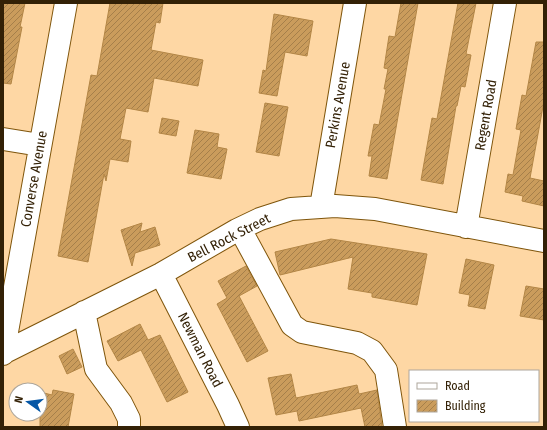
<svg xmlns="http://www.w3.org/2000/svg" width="547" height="430" font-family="'Fira Sans Condensed',sans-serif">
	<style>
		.building { fill: url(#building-hatch); stroke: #b38646 }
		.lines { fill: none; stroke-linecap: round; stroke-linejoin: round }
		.minor-casing { stroke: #7f550b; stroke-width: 24 }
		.minor { stroke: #fff; stroke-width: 22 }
		.labels { text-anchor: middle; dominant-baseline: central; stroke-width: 3; stroke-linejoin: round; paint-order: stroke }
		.street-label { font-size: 14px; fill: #332106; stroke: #fff }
	</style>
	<defs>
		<pattern id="building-hatch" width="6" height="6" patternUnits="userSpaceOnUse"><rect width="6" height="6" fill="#ca9c5c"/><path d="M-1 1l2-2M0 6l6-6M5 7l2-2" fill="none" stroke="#a57f4a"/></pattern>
	</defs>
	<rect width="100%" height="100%" fill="#fed7a4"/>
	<!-- building -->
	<path class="building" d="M 3,3 L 25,3 L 20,27 L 22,27 L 11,84 L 3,83 Z
		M 110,3 L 163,3 L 160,23 L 156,22 L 151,50 L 203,60 L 198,86 L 154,78 L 148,112 L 126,108 L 120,139 L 131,141 L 128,162 L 110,159 L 106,181 L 104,174 L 88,262 L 58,256 L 91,75 L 97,76 Z
		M 401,3 L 418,3 L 387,179 L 369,176 L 372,156 L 368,156 L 374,124 L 379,125 L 386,89 L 384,89 L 388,69 L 384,68 L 389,36 L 395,37 Z
		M 458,3 L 476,3 L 466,54 L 471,55 L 465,87 L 461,86 L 457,106 L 456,106 L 443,184 L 421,180 L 432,118 L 437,119 Z
		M 274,14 L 313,21 L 307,56 L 285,52 L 277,96 L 259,93 L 263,70 L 266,71 Z
		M 536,42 L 544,42 L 544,101 L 530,178 L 544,181 L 544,206 L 522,201 L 523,196 L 505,192 L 508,174 L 513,175 L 521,130 L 516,129 L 522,95 L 526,96 Z
		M 265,103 L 288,107 L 279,156 L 256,152 Z
		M 162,118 L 179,121 L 176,136 L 159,133 Z
		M 195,130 L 219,134 L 217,147 L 227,149 L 221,179 L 187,173 Z
		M 142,223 L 140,232 L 155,227 L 160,245 L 135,253 L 132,266 L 121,230 Z
		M 331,239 L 427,254 L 417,305 L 372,297 L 372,293 L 348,289 L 353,257 L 280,275 L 275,252 Z
		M 466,259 L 494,265 L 485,309 L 468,306 L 470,295 L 459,293 Z
		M 246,266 L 257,286 L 239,296 L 268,351 L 247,362 L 217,304 L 227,298 L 218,281 Z
		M 526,286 L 544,289 L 544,320 L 520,316 Z
		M 140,324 L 148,340 L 160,335 L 188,392 L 167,402 L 141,350 L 118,361 L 107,341 Z
		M 73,349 L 82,367 L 67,374 L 59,356 Z
		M 291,374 L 296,398 L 357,385 L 359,394 L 377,390 L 382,427 L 365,427 L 361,408 L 299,421 L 297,411 L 276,415 L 268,378 Z
		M 53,390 L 74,394 L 68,427 L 40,427 L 40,392 L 52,395 Z"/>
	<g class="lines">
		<!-- minor casing -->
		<g class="minor-casing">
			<path id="minor" d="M 3,139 L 40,145
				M 321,207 L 355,3
				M 466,227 L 505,3
				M 240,229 L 292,325 L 302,332 L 357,343 L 372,351 L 386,370 L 395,427
				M 161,274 L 228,405 L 238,427
				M 84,312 L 96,369 L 121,403 L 129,419 L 129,427
				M 3,353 L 161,274 L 237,230 L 260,219 L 291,209 L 335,206 L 375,209 L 544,241
				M 3,354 L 66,3"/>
		</g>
		<!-- minor -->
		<use href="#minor" class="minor"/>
	</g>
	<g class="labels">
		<!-- street labels -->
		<g class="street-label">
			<text transform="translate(338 105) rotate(-80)">Perkins Avenue</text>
			<text transform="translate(486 115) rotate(-80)">Regent Road</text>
			<text transform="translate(34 179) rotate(-80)">Converse Avenue</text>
			<text transform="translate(229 238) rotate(-27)">Bell Rock Street</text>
			<text transform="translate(200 350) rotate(63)">Newman Road</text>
		</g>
	</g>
	<!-- border -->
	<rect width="547" height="430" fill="none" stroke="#332106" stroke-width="8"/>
	<!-- legend -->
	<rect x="409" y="370" width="130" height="52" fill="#ffffff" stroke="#ada69b"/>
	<rect x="417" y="383" width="20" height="6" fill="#ffffff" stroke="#ada69b"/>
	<text x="445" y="390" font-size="12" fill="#332106">Road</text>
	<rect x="417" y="400" width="20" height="12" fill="url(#building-hatch)" stroke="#ada69b"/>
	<text x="445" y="410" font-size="12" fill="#332106">Building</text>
	<!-- north arrow -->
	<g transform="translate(28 402) rotate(284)"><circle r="19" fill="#ffffff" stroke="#ada69b"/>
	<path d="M0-3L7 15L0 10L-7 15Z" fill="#0557a6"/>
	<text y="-6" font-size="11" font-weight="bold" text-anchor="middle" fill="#332106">N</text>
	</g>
</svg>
